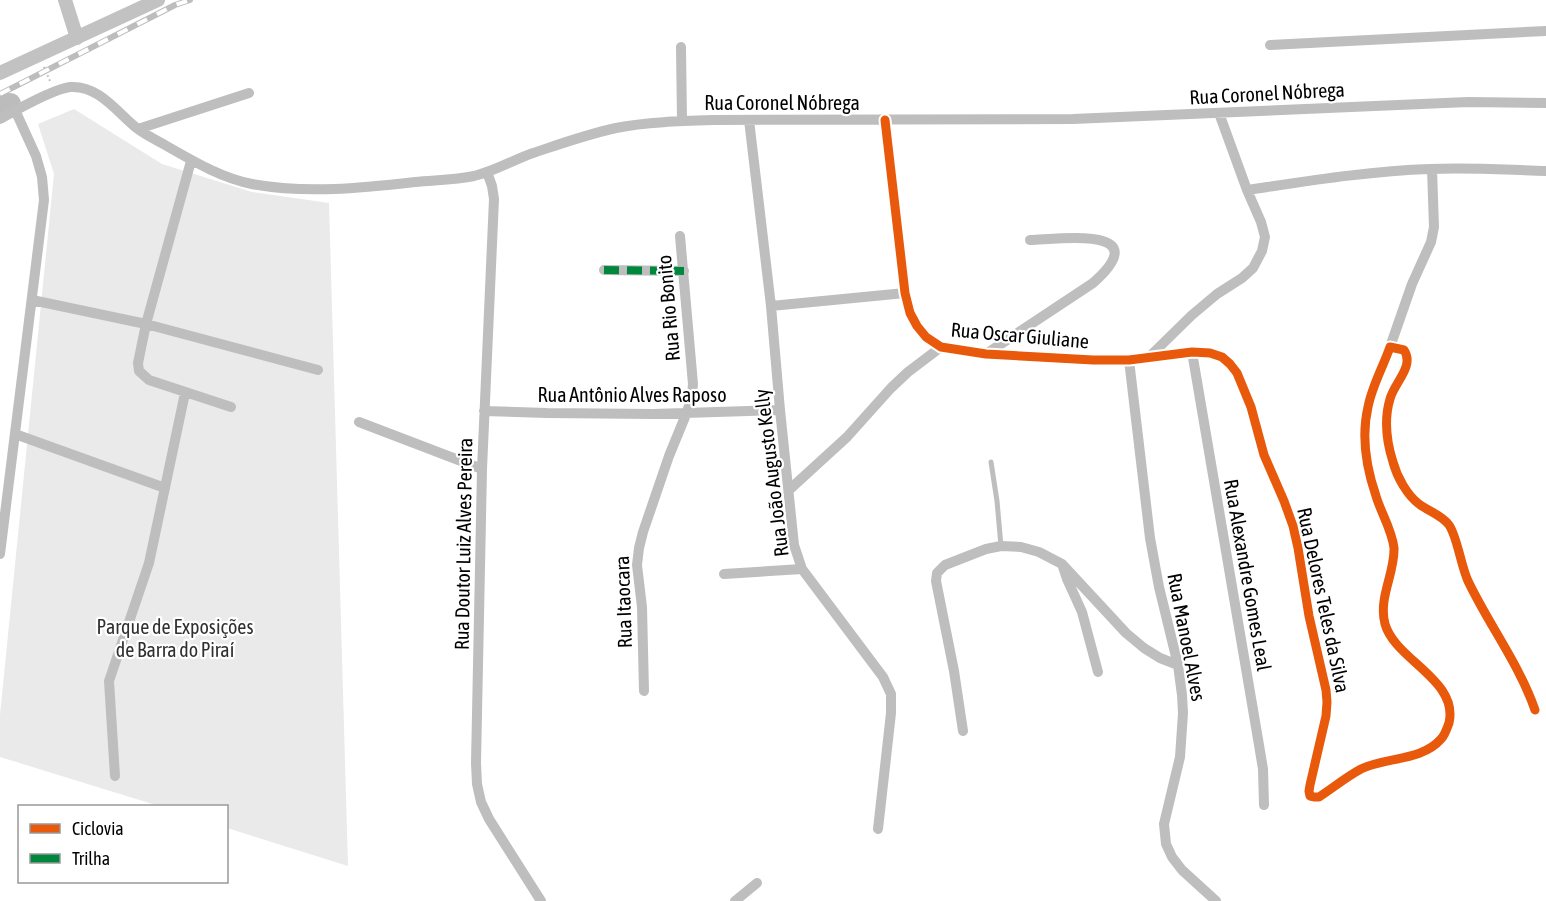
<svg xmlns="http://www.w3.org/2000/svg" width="1546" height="901" font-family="'Asap Condensed',sans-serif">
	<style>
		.green { fill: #eaeaea }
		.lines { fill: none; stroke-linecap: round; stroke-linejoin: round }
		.river { stroke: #bcbcbc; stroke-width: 22 }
		.path { stroke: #b8b8b8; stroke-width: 2; stroke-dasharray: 1.5 3; stroke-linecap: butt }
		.lane { stroke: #bebebe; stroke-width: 5 }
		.street { stroke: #bebebe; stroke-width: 10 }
		.secondary { stroke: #c2c2c2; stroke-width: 14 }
		.rail-casing { stroke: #bdbdbd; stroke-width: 6 }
		.rail { stroke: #fff; stroke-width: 4; stroke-dasharray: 11; stroke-linecap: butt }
		.quiet { stroke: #00873e; stroke-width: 8; stroke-dasharray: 15 8; stroke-linecap: butt }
		.cycleway-casing { stroke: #fff; stroke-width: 13 }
		.cycleway { stroke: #e8590c; stroke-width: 9 }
		.labels { text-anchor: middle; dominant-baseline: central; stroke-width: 4.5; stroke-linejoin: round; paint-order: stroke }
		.street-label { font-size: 20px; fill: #000; stroke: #fff }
		.park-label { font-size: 20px; fill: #303030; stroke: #fff }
	</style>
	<rect width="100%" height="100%" fill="#fff"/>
	<!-- green -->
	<path class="green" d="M 74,109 L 162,164 L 252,192 L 329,203 L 348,866 L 227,828 L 226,806 L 159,806 L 0,757 L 0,715 L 54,174 L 38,124 Z"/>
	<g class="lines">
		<!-- river -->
		<path class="river" d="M 0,109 L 10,104"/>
		<!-- path -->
		<path class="path" d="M 44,67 L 50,81"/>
		<!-- lane -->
		<path class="lane" d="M 991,462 L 997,501 L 1001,546"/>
		<!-- street -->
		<path class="street" d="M 1270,45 L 1546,31
			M 681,47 L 682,121
			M 0,119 C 16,110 53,89 70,87 C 100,85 118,114 138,129 C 146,135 156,140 165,145 C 193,161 221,178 252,184 C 306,194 362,188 415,182 C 435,180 455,180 474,176 C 495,171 513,160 533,153 C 560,144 588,134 616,128 C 646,122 684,121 716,120 L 1073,119 L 1468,102 L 1546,103
			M 749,120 L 771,306 L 780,410 L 794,545 L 802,569 L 883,677 L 891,694 L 891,713 L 878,829
			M 885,120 L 905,293 L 910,313 L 917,326 L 926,337 L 941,347 L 986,354 L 1093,360 L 1129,360 L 1192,352 L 1210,353 L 1222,357 L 1230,364 L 1237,373 L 1251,407 L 1264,455 L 1284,501 L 1293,526 L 1298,548 L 1309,616 L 1326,690 L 1327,702 L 1326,716 L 1310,785 L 1309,791 L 1310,796 L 1315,797 L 1319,797 C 1333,788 1346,777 1361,769 C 1386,757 1422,761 1441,739 C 1445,735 1447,728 1449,723 C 1459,680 1395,660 1385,624 C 1378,598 1395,573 1394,548 C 1392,530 1381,513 1376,496 C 1366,467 1361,437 1368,407 C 1372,386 1383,367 1390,347 L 1404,350 C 1415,366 1394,383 1390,399 C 1384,419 1387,443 1393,462 C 1397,477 1407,495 1419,504 C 1428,511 1442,515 1449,525 C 1457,536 1461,566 1468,581 C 1489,625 1519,664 1535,710
			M 138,129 L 249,93
			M 191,161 L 146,324 L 138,363 L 139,371 L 149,380 L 231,407
			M 487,172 L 492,186 L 494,199 L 482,469 L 476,763 L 477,784 L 481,802 L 489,819 L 541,901
			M 1247,190 C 1308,181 1369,171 1430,169 C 1469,167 1508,170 1546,171
			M 604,270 L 684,271
			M 32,300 L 146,324 L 318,370
			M 771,306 L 905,293
			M 1390,347 L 1412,284 L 1431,242 L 1434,227 L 1432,169
			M 1192,352 L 1258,739 L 1263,769 L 1264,805
			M 986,354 L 1093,283 C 1157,226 1062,239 1030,240
			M 1147,359 L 1192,315 L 1217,294 L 1242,278 L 1253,268 L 1262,251 L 1265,237 L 1261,222 L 1247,190 L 1219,113
			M 1129,360 L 1150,538 L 1159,587 L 1178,665 L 1182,695 L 1183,713 L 1180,757 L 1164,824 L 1166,844 L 1172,857 L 1182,870 L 1216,901
			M 484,411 L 547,413 L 653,414 L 780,410
			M 359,422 L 482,469
			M 15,434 L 165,488
			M 789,490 L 847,437 L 891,388 L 908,372 L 941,347
			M 0,554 L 44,200 L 42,177 L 36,156 L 15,110
			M 1063,567 L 1067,579 L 1082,612 L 1098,672
			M 724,574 L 802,569
			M 644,691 L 642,607 L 637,565 L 639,548 L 643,532 L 669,456 L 687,412 L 692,396 L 693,384 L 680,236
			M 963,731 L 954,671 L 936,581 L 937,573 L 945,565 L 986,549 L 1001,546 L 1021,547 L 1039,552 L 1062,564 L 1126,633 L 1144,648 L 1160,658 L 1178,665
			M 115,776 L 109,681 L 149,563 L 185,393
			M 735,901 L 757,883"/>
		<!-- secondary -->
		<path class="secondary" d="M 65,0 L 77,38
			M 0,73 L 158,0"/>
		<!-- rail casing -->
		<g class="rail-casing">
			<path id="rail" d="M 0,94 L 175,5 L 190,0"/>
		</g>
		<!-- rail -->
		<use href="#rail" class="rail"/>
		<!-- quiet -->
		<path class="quiet" d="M 604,270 L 684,271"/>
		<!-- cycleway casing -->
		<g class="cycleway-casing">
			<path id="cycleway" d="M 885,120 L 905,293 L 910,313 L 917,326 L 926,337 L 941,347 L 986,354 L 1093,360 L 1129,360 L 1192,352 L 1210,353 L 1222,357 L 1230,364 L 1237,373 L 1251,407 L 1264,455 L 1284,501 L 1293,526 L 1298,548 L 1309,616 L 1326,690 L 1327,702 L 1326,716 L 1310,785 L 1309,791 L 1310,796 L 1315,797 L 1319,797 C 1333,788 1346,777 1361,769 C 1386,757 1422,761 1441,739 C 1445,735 1447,728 1449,723 C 1459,680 1395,660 1385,624 C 1378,598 1395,573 1394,548 C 1392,530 1381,513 1376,496 C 1366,467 1361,437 1368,407 C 1372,386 1383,367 1390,347 L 1404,350 C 1415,366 1394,383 1390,399 C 1384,419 1387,443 1393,462 C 1397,477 1407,495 1419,504 C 1428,511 1442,515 1449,525 C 1457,536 1461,566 1468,581 C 1489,625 1519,664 1535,710"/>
		</g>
		<!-- cycleway -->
		<use href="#cycleway" class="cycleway"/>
	</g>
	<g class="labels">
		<!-- street labels -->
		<g class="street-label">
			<text transform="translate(1267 93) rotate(-3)">Rua Coronel Nóbrega</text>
			<text x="782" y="102">Rua Coronel Nóbrega</text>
			<text transform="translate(668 308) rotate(-95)">Rua Rio Bonito</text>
			<text transform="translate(1020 335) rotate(5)">Rua Oscar Giuliane</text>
			<text x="632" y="394">Rua Antônio Alves Raposo</text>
			<text transform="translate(771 473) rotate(-97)">Rua João Augusto Kelly</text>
			<text transform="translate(463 544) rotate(-89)">Rua Doutor Luiz Alves Pereira</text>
			<text transform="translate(1248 575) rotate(80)">Rua Alexandre Gomes Leal</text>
			<text transform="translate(1324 600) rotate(78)">Rua Delores Teles da Silva</text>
			<text transform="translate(623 602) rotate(-92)">Rua Itaocara</text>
			<text transform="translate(1187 637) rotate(79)">Rua Manoel Alves</text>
		</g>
		<!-- park labels -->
		<g class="park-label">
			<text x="175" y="626">Parque de Exposições<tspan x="175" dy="23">de Barra do Piraí</tspan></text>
		</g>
	</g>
	<!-- legend -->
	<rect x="18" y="805" width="210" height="78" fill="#ffffff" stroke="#999999" stroke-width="1.5"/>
	<rect x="30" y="824" width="30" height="9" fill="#e8590c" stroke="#999999" stroke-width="1.5"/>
	<text x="72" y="835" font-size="18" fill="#000000">Ciclovia</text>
	<rect x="30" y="854" width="30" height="9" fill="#00873e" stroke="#999999" stroke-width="1.5"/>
	<text x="72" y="865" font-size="18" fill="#000000">Trilha</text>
</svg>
